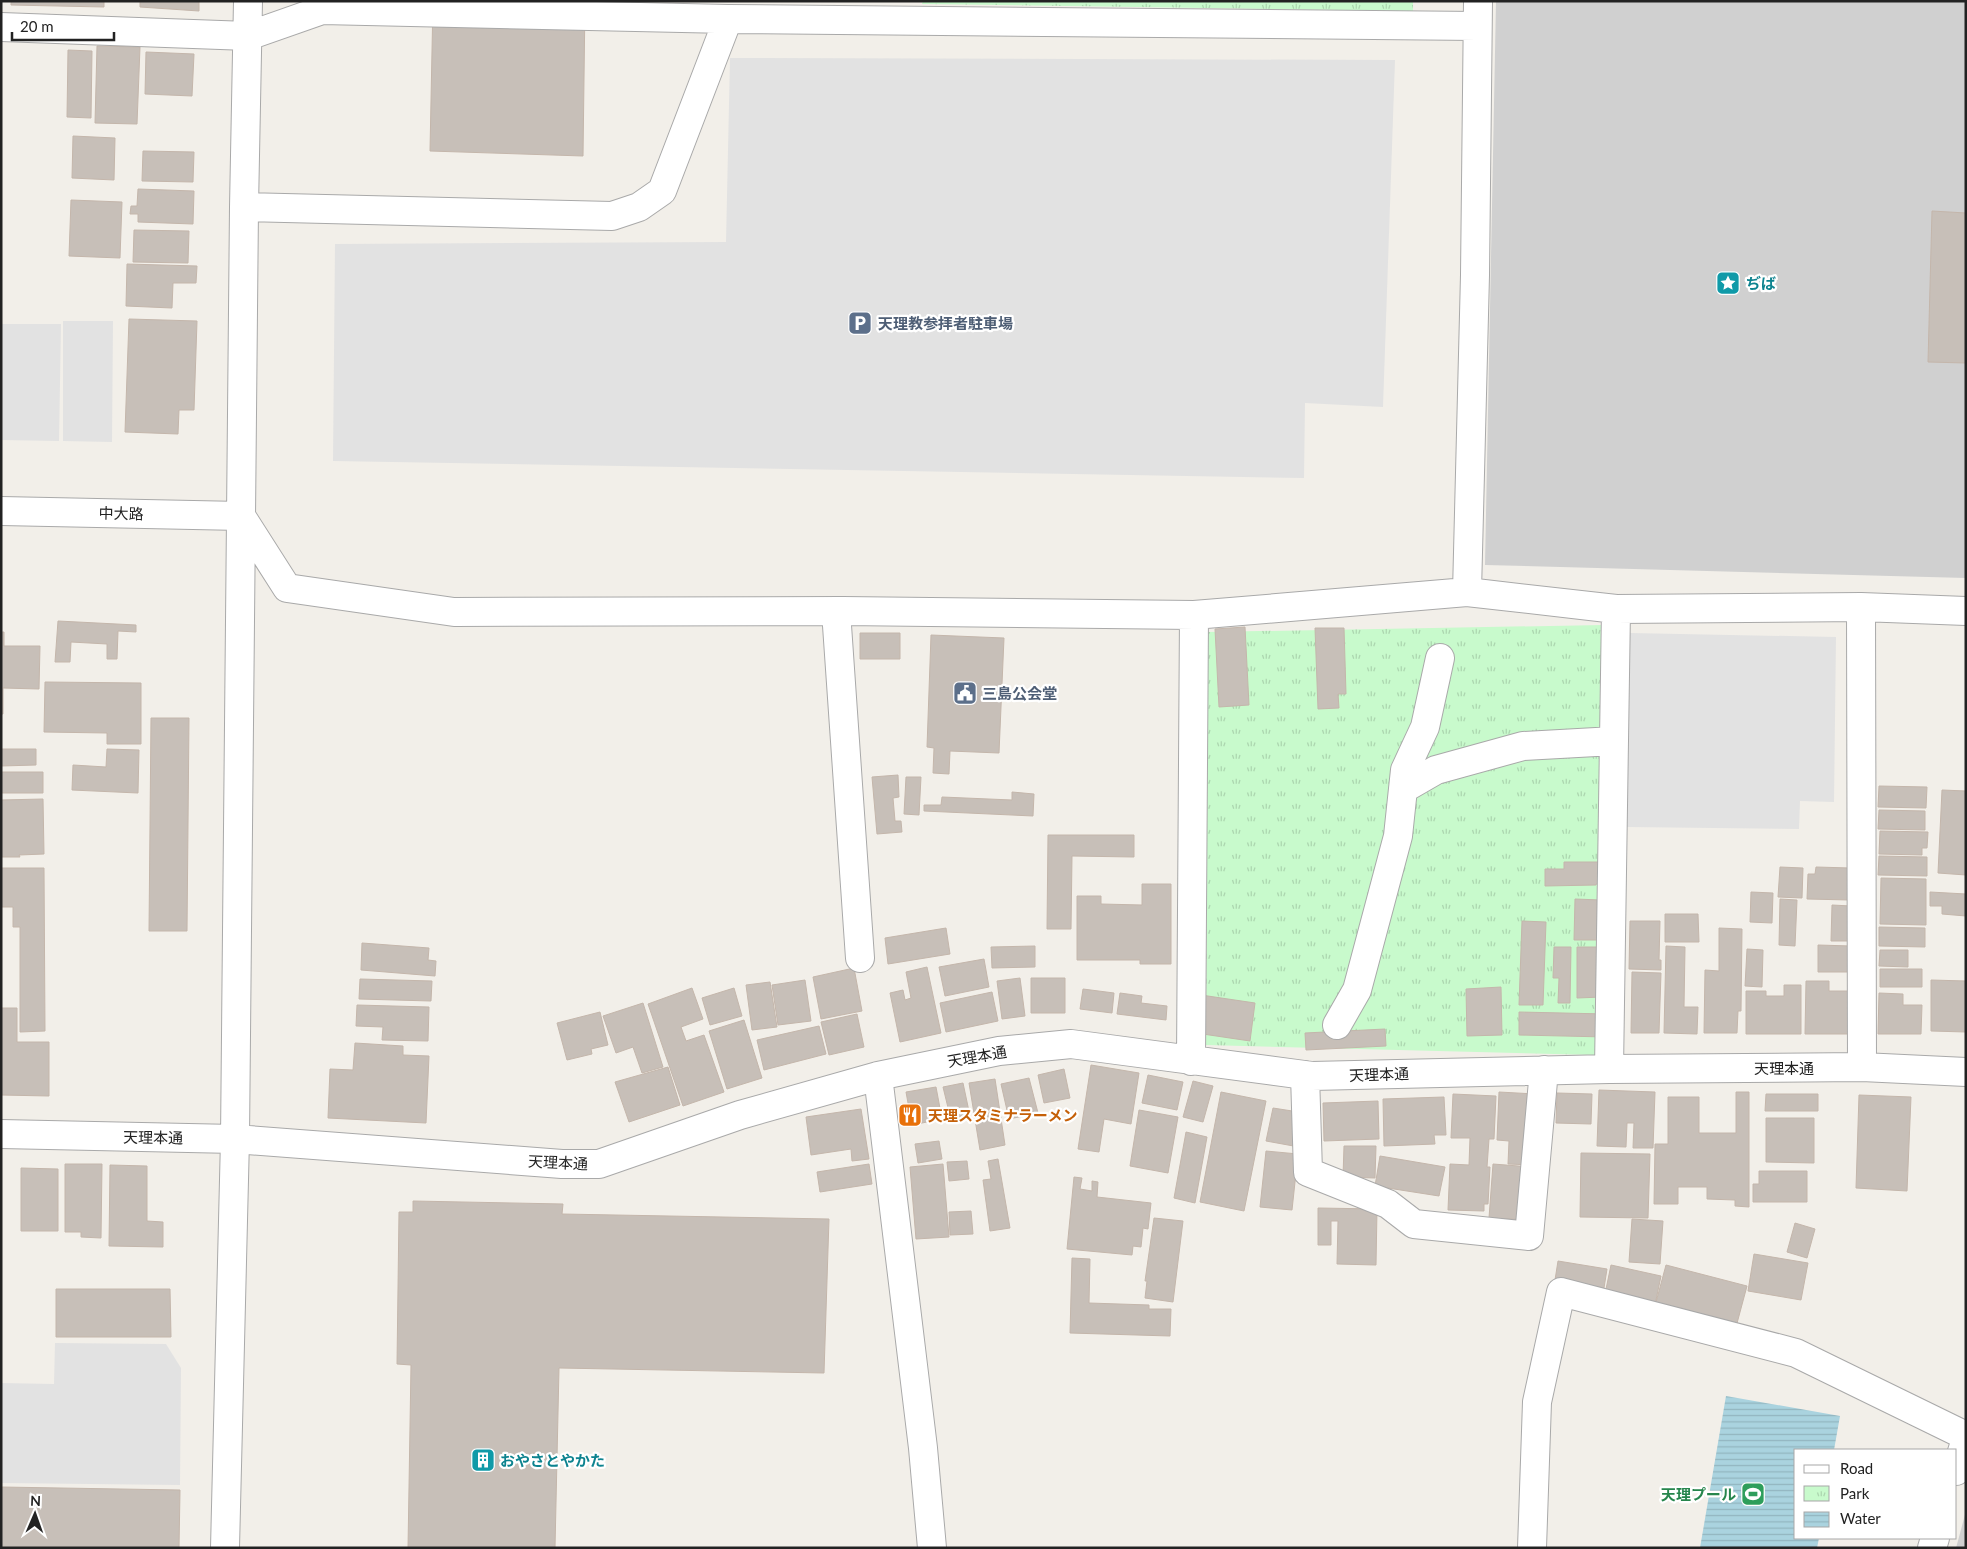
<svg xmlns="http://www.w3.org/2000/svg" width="1967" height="1549" font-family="Lato,'Noto Sans JP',sans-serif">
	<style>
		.religious { fill: #d0d0d0 }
		.park { fill: url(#park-tufts) }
		.parking { fill: #e2e2e2 }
		.water { fill: url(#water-rules) }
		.building { fill: #c7bfb8; stroke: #c4b6ab }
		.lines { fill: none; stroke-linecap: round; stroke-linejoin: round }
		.minor-casing { stroke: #a9a9a9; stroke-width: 30 }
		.minor { stroke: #fff; stroke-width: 28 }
		.labels { text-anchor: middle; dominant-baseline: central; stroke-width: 4.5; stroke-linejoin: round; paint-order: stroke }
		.culture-label { font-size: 15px; font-weight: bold; fill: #0d838f; stroke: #fff; text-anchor: start }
		.service-label { font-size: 15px; font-weight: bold; fill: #4e5e75; stroke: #fff; text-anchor: start }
		.street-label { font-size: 15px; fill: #222; stroke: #fff }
		.food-label { font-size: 15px; font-weight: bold; fill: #c56008; stroke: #fff; text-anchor: start }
		.leisure-label { font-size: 15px; font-weight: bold; fill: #27864d; stroke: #fff; text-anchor: end }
	</style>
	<defs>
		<pattern id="park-tufts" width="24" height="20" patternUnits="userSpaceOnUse" patternTransform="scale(1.25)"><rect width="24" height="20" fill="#c8facc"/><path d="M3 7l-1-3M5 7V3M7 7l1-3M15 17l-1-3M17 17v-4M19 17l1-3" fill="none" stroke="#acd6af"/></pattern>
		<pattern id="water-rules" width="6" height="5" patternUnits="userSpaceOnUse" patternTransform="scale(1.25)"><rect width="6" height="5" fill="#aad3df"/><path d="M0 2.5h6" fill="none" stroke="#92b5bf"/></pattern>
	</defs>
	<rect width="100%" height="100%" fill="#f2efe9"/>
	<!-- religious -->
	<path class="religious" d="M 1496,1 L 1966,1 L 1966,578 L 1485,565 Z
		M 1966,1511 L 1966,1548 L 1956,1548 Z"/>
	<!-- park -->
	<path class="park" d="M 923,1 L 1413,1 L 1413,11 L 922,4 Z
		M 1603,625 L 1595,1055 L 1206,1045 L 1208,632 Z"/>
	<!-- parking -->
	<path class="parking" d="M 730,58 L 1395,60 L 1383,407 L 1305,403 L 1304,478 L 333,461 L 335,244 L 726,242 Z
		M 63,321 L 113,321 L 112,442 L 63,441 Z
		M 1,324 L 61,324 L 59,441 L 1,440 Z
		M 1630,633 L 1836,637 L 1834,802 L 1800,801 L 1799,829 L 1627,827 Z
		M 55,1343 L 166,1344 L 181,1368 L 180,1485 L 1,1483 L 1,1383 L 54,1384 Z"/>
	<!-- water -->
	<path class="water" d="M 1726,1396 L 1840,1416 L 1834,1450 L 1796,1450 L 1796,1538 L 1819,1538 L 1817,1548 L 1700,1548 Z"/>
	<!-- building -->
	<path class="building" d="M 11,1 L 104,1 L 104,7 L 11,5 Z
		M 140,1 L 199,1 L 199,11 L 140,7 Z
		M 433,1 L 585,1 L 583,156 L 430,151 Z
		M 97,46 L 140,47 L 137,124 L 95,123 Z
		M 68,50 L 92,51 L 91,118 L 67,117 Z
		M 146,52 L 194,54 L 192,96 L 145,94 Z
		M 73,136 L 115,138 L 114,180 L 72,178 Z
		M 143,151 L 194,152 L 193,182 L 142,181 Z
		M 138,189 L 194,191 L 193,224 L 138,222 L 138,214 L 130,214 L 131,206 L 137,206 Z
		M 71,200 L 122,202 L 120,258 L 69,256 Z
		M 1932,211 L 1966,213 L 1966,363 L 1928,362 Z
		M 134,230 L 189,231 L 188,263 L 133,262 Z
		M 127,264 L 197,266 L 196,283 L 173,283 L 172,308 L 126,306 Z
		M 129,319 L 197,321 L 194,410 L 179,410 L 178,434 L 125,432 Z
		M 58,621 L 136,625 L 136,632 L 118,631 L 117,659 L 107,659 L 107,644 L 71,642 L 70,662 L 55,662 Z
		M 1245,627 L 1249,705 L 1219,707 L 1215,629 Z
		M 1315,628 L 1344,628 L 1346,694 L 1338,694 L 1339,708 L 1318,709 Z
		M 1,632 L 4,632 L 4,646 L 40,646 L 39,689 L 3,688 L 3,714 L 1,714 Z
		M 860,633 L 900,633 L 900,659 L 860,659 Z
		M 931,635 L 1004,638 L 999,753 L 950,751 L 949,774 L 933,773 L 934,748 L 927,747 Z
		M 45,682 L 141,683 L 141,744 L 107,744 L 107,733 L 44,732 Z
		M 151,718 L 189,718 L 187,931 L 149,931 Z
		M 1,749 L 36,749 L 36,765 L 1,766 Z
		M 107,749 L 139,750 L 138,793 L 72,790 L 73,765 L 106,767 Z
		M 1,772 L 43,772 L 43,793 L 1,793 Z
		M 898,775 L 899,797 L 893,798 L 895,821 L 901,821 L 902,832 L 877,834 L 872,777 Z
		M 906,777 L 921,777 L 919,815 L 904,814 Z
		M 1879,786 L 1927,787 L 1926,808 L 1878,807 Z
		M 1942,790 L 1966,791 L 1966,875 L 1938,873 Z
		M 1012,792 L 1034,794 L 1033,816 L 924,811 L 924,805 L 941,805 L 942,797 L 1012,800 Z
		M 43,799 L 44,854 L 19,855 L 20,857 L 1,857 L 1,800 Z
		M 1879,810 L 1925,811 L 1925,830 L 1878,829 Z
		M 1880,831 L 1928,832 L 1927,848 L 1922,848 L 1922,855 L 1879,854 Z
		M 1048,835 L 1134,835 L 1134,857 L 1072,856 L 1071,929 L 1047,929 Z
		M 1879,856 L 1927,857 L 1927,876 L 1878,875 Z
		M 1564,862 L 1599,862 L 1599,884 L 1596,884 L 1596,885 L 1545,886 L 1545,869 L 1564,869 Z
		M 1780,867 L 1803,868 L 1802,898 L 1778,897 Z
		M 1816,867 L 1850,868 L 1850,900 L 1807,899 L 1808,874 L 1815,874 Z
		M 1,868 L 44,868 L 45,1031 L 20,1032 L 20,927 L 13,927 L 13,907 L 1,907 Z
		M 1881,878 L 1926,879 L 1926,925 L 1880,924 Z
		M 1142,884 L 1171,884 L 1171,964 L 1140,964 L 1140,960 L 1077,960 L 1077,896 L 1101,896 L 1101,904 L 1142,905 Z
		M 1751,892 L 1773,893 L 1772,923 L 1750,922 Z
		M 1930,892 L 1966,894 L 1966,916 L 1942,914 L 1942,906 L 1930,906 Z
		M 1575,899 L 1601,900 L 1600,940 L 1574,940 Z
		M 1780,899 L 1797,900 L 1795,946 L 1779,945 Z
		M 1832,905 L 1851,906 L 1850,941 L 1831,941 Z
		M 1665,914 L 1698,914 L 1699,942 L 1665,942 Z
		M 1522,921 L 1546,922 L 1543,1005 L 1519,1005 Z
		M 1630,921 L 1660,921 L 1659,960 L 1661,960 L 1661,970 L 1629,969 Z
		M 1879,927 L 1925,928 L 1925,947 L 1879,946 Z
		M 946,928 L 950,954 L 888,964 L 885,938 Z
		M 1719,928 L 1742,929 L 1741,1011 L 1738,1011 L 1737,1033 L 1704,1033 L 1705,970 L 1719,971 Z
		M 362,943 L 429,948 L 428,960 L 436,961 L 435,976 L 361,970 Z
		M 1818,945 L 1851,946 L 1851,972 L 1818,972 Z
		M 1035,946 L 1035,967 L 992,968 L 991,947 Z
		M 1666,946 L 1685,947 L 1684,1007 L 1698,1007 L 1697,1034 L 1664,1033 Z
		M 1554,947 L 1571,947 L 1570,1003 L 1558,1003 L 1559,978 L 1553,978 Z
		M 1577,947 L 1601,947 L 1602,997 L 1577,998 Z
		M 1747,949 L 1763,950 L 1762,987 L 1745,986 Z
		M 1880,950 L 1908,950 L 1908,967 L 1879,966 Z
		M 984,959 L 989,987 L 945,996 L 939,967 Z
		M 927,967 L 941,1033 L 900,1042 L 890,993 L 903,990 L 905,1000 L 911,998 L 906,972 Z
		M 854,968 L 862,1011 L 821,1019 L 813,977 Z
		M 1880,969 L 1922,969 L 1922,987 L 1880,987 Z
		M 1632,972 L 1661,973 L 1659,1033 L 1631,1033 Z
		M 1020,978 L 1025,1016 L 1002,1019 L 997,981 Z
		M 1031,978 L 1065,978 L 1065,1013 L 1031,1013 Z
		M 360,979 L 432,981 L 431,1001 L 359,999 Z
		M 805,980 L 811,1021 L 778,1025 L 772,985 Z
		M 1931,980 L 1966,981 L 1966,1032 L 1931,1031 Z
		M 1806,981 L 1829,981 L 1829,991 L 1848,991 L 1848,1034 L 1805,1034 Z
		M 770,982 L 777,1027 L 752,1030 L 746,985 Z
		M 1784,985 L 1801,985 L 1801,1034 L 1746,1034 L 1746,991 L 1766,991 L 1766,996 L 1784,996 Z
		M 1501,987 L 1502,1035 L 1467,1036 L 1466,989 Z
		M 692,988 L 703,1019 L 681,1027 L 686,1041 L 704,1035 L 724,1092 L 683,1106 L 648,1004 Z
		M 734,988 L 742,1016 L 710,1025 L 702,998 Z
		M 1083,989 L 1114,993 L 1112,1013 L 1080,1009 Z
		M 992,992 L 998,1021 L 946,1032 L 940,1003 Z
		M 1120,993 L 1142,996 L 1141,1003 L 1167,1006 L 1166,1020 L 1117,1014 Z
		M 1879,993 L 1903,994 L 1903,1005 L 1922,1005 L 1921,1034 L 1878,1034 Z
		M 1201,995 L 1255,1003 L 1250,1041 L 1196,1033 Z
		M 643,1003 L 663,1067 L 642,1073 L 633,1047 L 616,1053 L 603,1016 Z
		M 357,1005 L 429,1007 L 428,1041 L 382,1040 L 383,1027 L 356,1026 Z
		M 1,1008 L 17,1008 L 17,1042 L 49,1042 L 49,1096 L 1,1095 Z
		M 600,1012 L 608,1045 L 591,1049 L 592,1054 L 567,1060 L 557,1023 Z
		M 1519,1012 L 1606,1014 L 1606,1037 L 1519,1035 Z
		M 857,1014 L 864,1047 L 829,1055 L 821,1022 Z
		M 744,1020 L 762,1078 L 727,1089 L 709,1031 Z
		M 819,1026 L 826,1054 L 764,1070 L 757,1040 Z
		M 1385,1029 L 1386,1046 L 1306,1050 L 1305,1033 Z
		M 355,1043 L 403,1046 L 403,1055 L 429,1056 L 426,1123 L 328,1118 L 330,1069 L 353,1070 Z
		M 1091,1065 L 1139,1073 L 1131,1124 L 1104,1119 L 1099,1152 L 1078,1149 Z
		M 668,1067 L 680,1105 L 629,1122 L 615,1082 Z
		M 1064,1069 L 1070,1098 L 1044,1103 L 1038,1075 Z
		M 1148,1075 L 1183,1082 L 1177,1110 L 1142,1103 Z
		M 1029,1078 L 1038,1113 L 1009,1119 L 1001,1084 Z
		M 995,1079 L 1005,1145 L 980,1150 L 969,1083 Z
		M 1193,1081 L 1213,1086 L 1203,1122 L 1183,1117 Z
		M 963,1083 L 970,1116 L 951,1120 L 943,1087 Z
		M 936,1087 L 942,1119 L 912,1125 L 906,1092 Z
		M 1599,1090 L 1655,1092 L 1653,1148 L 1633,1148 L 1634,1123 L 1627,1123 L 1626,1147 L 1597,1146 Z
		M 1221,1092 L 1266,1101 L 1244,1211 L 1200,1202 Z
		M 1499,1092 L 1535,1094 L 1532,1165 L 1508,1164 L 1509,1141 L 1497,1140 Z
		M 1736,1092 L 1749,1092 L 1749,1207 L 1735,1206 L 1735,1200 L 1707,1199 L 1707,1187 L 1678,1187 L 1678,1204 L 1654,1204 L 1655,1144 L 1668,1144 L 1668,1097 L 1699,1097 L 1699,1133 L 1736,1133 Z
		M 1557,1093 L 1592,1094 L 1591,1124 L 1556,1123 Z
		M 1453,1094 L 1496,1096 L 1494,1139 L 1489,1139 L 1487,1167 L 1490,1167 L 1488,1204 L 1484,1204 L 1484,1211 L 1448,1210 L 1450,1164 L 1469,1165 L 1470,1138 L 1451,1138 Z
		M 1766,1094 L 1818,1094 L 1818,1111 L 1765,1111 Z
		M 1859,1095 L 1911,1097 L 1907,1191 L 1856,1188 Z
		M 1444,1097 L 1446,1135 L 1434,1135 L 1435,1144 L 1384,1146 L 1383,1099 Z
		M 1378,1101 L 1379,1139 L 1324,1141 L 1323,1103 Z
		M 1273,1108 L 1305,1113 L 1299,1147 L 1266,1141 Z
		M 861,1109 L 869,1159 L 852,1161 L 851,1149 L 811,1155 L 806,1117 Z
		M 1139,1110 L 1178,1117 L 1168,1173 L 1130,1166 Z
		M 1766,1118 L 1814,1118 L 1814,1163 L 1766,1162 Z
		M 1186,1132 L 1207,1137 L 1195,1203 L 1174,1198 Z
		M 939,1141 L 942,1159 L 918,1163 L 915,1144 Z
		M 1344,1146 L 1376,1146 L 1375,1178 L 1343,1177 Z
		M 1266,1151 L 1298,1154 L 1292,1210 L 1260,1207 Z
		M 1581,1153 L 1650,1154 L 1648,1218 L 1580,1217 Z
		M 1380,1156 L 1445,1167 L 1439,1196 L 1375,1186 Z
		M 998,1159 L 1010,1228 L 990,1231 L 983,1180 L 991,1179 L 988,1161 Z
		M 967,1161 L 969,1179 L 949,1181 L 947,1162 Z
		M 65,1164 L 102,1164 L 101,1238 L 81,1237 L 81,1232 L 65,1232 Z
		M 869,1164 L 872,1184 L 820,1192 L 817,1172 Z
		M 943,1164 L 949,1237 L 916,1239 L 910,1167 Z
		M 1493,1164 L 1531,1167 L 1528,1220 L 1489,1218 Z
		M 110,1165 L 147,1166 L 147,1221 L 163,1222 L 163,1247 L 109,1246 Z
		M 21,1168 L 58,1169 L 58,1231 L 21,1231 Z
		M 1759,1171 L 1807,1171 L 1807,1202 L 1753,1202 L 1753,1184 L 1759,1184 Z
		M 1074,1177 L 1082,1178 L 1080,1189 L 1092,1191 L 1092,1181 L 1098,1182 L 1097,1197 L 1151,1203 L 1148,1229 L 1143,1228 L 1141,1247 L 1133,1246 L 1132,1255 L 1067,1249 Z
		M 413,1201 L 563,1204 L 562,1214 L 829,1219 L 824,1373 L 559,1368 L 555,1548 L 408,1548 L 411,1365 L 397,1364 L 399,1212 L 413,1212 Z
		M 1318,1208 L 1377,1209 L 1376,1265 L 1337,1264 L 1338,1221 L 1331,1221 L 1331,1245 L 1318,1245 Z
		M 971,1211 L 973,1234 L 950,1235 L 949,1212 Z
		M 1154,1218 L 1183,1221 L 1173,1302 L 1145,1298 L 1147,1281 L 1145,1281 Z
		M 1632,1219 L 1663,1221 L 1660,1264 L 1629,1262 Z
		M 1795,1223 L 1815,1229 L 1807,1258 L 1787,1252 Z
		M 1754,1254 L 1808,1263 L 1801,1300 L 1748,1291 Z
		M 1072,1258 L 1090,1259 L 1089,1303 L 1149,1305 L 1149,1309 L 1171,1309 L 1170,1336 L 1070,1333 Z
		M 1558,1261 L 1607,1269 L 1604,1288 L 1555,1280 Z
		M 1611,1265 L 1661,1276 L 1655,1305 L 1605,1294 Z
		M 1666,1265 L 1747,1286 L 1736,1327 L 1655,1306 Z
		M 56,1289 L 170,1289 L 171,1337 L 56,1337 Z
		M 1,1487 L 180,1490 L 179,1548 L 1,1548 Z"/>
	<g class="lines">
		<!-- minor casing -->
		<g class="minor-casing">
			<path id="minor" d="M 1,27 L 248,36 L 322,10 L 728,19 L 1477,26
				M 244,207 L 612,216 L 639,207 L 662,191 L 728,19
				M 1,511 L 241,516 L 287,588 L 454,612 L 843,611 L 1194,615 L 1467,592 L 1475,275 L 1478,1
				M 1467,592 L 1616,609 L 1861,607 L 1966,611
				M 1861,607 L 1862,1067
				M 836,611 L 860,958
				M 1403,789 L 1436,770 L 1523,746 L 1614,741
				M 1337,1025 L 1357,990 L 1398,836 L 1405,770 L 1425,727 L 1440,658
				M 1191,1061 L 1194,615
				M 1609,1069 L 1616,609
				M 1305,1075 L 1308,1172 L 1388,1204 L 1414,1224 L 1529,1236 L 1544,1070
				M 878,1076 L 923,1448 L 932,1548
				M 1,1134 L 235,1139 L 562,1164 L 599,1164 L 740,1115 L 878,1076 L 999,1051 L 1071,1044 L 1312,1076 L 1609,1069 L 1862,1067 L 1966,1072
				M 1956,1471 L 1966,1439
				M 225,1548 L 235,1139 L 244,207 L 248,1
				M 1532,1548 L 1537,1402 L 1561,1292 L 1796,1353 L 1966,1436
				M 1932,1548 L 1935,1538"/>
		</g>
		<!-- minor -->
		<use href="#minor" class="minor"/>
	</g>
	<!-- icons -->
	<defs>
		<g id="sight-square" transform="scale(1.25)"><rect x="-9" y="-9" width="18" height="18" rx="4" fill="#0f9aa8" stroke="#fff"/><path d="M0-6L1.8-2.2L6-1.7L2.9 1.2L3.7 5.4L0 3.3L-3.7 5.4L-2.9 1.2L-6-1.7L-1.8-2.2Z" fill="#fff"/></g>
		<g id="parking-square" transform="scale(1.25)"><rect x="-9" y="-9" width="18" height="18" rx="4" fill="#5c6f8a" stroke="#fff"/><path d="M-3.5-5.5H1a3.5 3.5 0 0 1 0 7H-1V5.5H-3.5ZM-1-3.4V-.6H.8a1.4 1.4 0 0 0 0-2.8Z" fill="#fff"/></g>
		<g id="civic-square" transform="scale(1.25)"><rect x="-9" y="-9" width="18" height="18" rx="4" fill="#5c6f8a" stroke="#fff"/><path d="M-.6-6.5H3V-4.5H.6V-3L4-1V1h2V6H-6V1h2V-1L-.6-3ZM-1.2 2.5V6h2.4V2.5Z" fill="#fff"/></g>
		<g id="restaurant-square" transform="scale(1.25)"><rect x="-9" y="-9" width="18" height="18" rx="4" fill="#e8710a" stroke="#fff"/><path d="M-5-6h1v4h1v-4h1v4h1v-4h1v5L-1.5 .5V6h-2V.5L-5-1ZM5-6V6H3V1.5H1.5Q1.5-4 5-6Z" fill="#fff"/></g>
		<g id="building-square" transform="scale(1.25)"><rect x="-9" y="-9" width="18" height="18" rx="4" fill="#0f9aa8" stroke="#fff"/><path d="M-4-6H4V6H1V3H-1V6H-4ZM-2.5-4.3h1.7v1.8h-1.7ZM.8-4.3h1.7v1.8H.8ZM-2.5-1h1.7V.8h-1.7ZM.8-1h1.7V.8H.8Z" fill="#fff"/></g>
		<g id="stadium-square" transform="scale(1.25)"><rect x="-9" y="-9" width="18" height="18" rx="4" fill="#2e9e5b" stroke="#fff"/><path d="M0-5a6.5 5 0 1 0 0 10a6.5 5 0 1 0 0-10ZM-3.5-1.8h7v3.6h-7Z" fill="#fff"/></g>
	</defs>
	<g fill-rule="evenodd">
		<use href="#sight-square" x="1728" y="283"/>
		<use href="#parking-square" x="860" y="323"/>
		<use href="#civic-square" x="965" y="693"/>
		<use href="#restaurant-square" x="910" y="1115"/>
		<use href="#building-square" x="483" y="1460"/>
		<use href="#stadium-square" x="1753" y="1494"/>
	</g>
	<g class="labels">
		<!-- culture labels -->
		<g class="culture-label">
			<text x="1746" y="283">ぢば</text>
			<text x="500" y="1460">おやさとやかた</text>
		</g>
		<!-- service labels -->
		<g class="service-label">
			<text x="878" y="323">天理教参拝者駐車場</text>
			<text x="982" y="693">三島公会堂</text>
		</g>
		<!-- street labels -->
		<g class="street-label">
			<text transform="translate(121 513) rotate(1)">中大路</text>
			<text transform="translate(977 1056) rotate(-10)">天理本通</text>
			<text x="1784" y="1068">天理本通</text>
			<text transform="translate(1379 1074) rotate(-2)">天理本通</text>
			<text transform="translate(153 1137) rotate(1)">天理本通</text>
			<text transform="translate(558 1162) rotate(3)">天理本通</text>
		</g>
		<!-- food labels -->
		<g class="food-label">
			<text x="928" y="1115">天理スタミナラーメン</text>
		</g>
		<!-- leisure labels -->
		<g class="leisure-label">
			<text x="1736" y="1494">天理プール</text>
		</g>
	</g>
	<!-- border -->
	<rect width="1967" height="1549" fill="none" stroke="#222222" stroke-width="5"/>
	<!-- legend -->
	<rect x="1794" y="1449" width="162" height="90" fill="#ffffff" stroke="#a7a7a7"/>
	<rect x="1804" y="1465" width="25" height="8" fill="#ffffff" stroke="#a7a7a7"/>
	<text x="1840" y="1474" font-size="15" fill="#222222">Road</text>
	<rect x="1804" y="1486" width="25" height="15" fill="url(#park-tufts)" stroke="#a7a7a7"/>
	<text x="1840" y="1499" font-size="15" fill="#222222">Park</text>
	<rect x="1804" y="1512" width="25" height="15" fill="url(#water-rules)" stroke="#a7a7a7"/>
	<text x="1840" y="1524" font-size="15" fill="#222222">Water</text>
	<!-- north arrow -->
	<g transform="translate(35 1514) rotate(2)" stroke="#ffffff" stroke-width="4" paint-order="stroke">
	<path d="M0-4L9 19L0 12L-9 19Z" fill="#222222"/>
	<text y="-8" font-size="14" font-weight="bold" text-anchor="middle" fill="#222222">N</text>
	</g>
	<!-- scale -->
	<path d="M12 32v8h102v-8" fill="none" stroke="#222222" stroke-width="2.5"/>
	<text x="20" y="32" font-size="15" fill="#222222" stroke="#ffffff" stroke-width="4" paint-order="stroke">20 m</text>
</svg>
